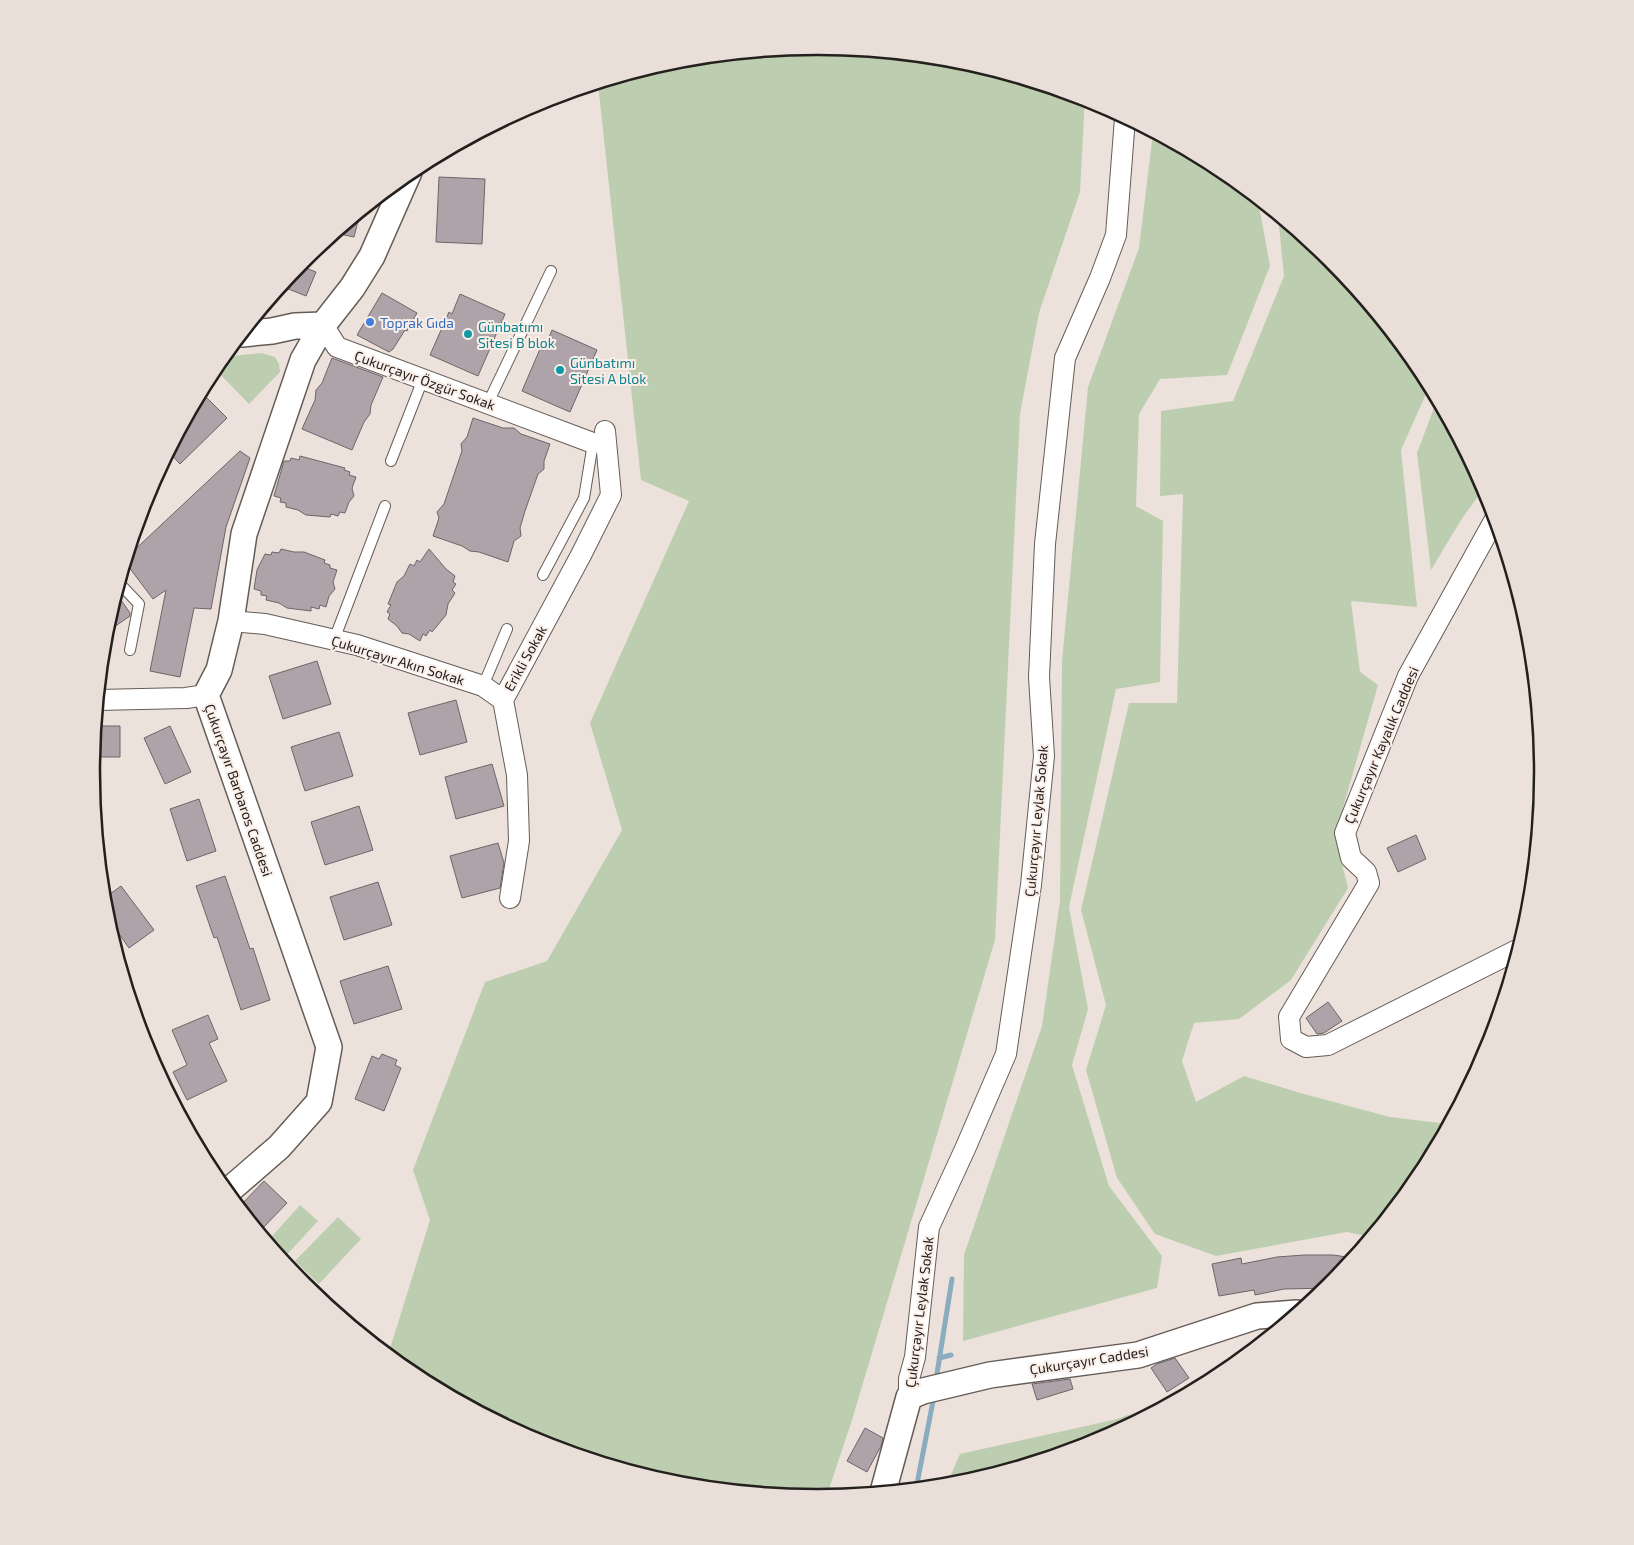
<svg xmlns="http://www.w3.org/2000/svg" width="1634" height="1545" font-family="'Exo 2',sans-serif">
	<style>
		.green { fill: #bdceb0 }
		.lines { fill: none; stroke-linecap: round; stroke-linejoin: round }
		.stream { stroke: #8aacbf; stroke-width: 5 }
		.building { fill: #aea3a9; stroke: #6e6469 }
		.service-casing { stroke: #655c56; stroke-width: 12 }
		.minor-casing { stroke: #655c56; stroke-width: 22 }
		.tertiary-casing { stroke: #655c56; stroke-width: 28 }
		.service { stroke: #fff; stroke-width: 10 }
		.minor { stroke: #fff; stroke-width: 20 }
		.tertiary { stroke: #fff; stroke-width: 25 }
		.shop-dot { fill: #3f7fe0; stroke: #faefe8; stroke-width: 2 }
		.culture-dot { fill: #0f9aa8; stroke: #faefe8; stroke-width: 2 }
		.labels { text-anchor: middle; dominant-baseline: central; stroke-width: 4; stroke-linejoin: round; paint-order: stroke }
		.shop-label { font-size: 14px; fill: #366cbe; stroke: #faefe8; text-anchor: start }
		.culture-label { font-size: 14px; fill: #0d838f; stroke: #faefe8; text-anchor: start }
		.street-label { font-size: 14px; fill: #24201e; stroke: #faefe8 }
		.rim { fill: none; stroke: #24201e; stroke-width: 2.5 }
	</style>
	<rect width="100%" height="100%" fill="#ede2db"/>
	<!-- green -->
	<path class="green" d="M 817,46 L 959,60 L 1085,98 L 1080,192 L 1039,313 L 1020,414 L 995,940 L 852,1420 L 826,1498 L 817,1499 L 675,1485 L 539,1443 L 413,1376 L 388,1355 L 430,1220 L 413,1170 L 485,982 L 547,961 L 622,830 L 590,723 L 689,501 L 641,480 L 598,84 L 676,60 Z
		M 1153,133 L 1221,169 L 1258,200 L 1270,266 L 1227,375 L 1160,379 L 1139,414 L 1136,506 L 1163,521 L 1160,682 L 1116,689 L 1069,907 L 1088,1009 L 1072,1065 L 1109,1186 L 1162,1256 L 1157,1288 L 963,1341 L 964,1255 L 1042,1026 L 1060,901 L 1062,661 L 1088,387 L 1139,248 Z
		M 1278,216 L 1331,259 L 1421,369 L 1430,385 L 1401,450 L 1417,607 L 1351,601 L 1360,672 L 1378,685 L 1335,836 L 1348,888 L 1291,980 L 1239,1019 L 1194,1023 L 1182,1061 L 1196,1102 L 1244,1076 L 1304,1094 L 1390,1117 L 1448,1124 L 1421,1176 L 1371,1237 L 1347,1232 L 1216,1256 L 1155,1234 L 1117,1178 L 1086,1070 L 1106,1005 L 1081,910 L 1129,703 L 1177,703 L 1183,494 L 1160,496 L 1161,411 L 1233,401 L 1284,276 Z
		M 262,353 L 275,357 L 279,364 L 280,372 L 249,404 L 214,368 L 223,357 Z
		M 1437,400 L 1484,488 L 1461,520 L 1431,570 L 1417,453 Z
		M 300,1205 L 318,1221 L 282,1260 L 267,1242 Z
		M 338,1217 L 361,1239 L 319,1284 L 295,1261 Z
		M 1180,1398 L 1095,1444 L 958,1485 L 946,1486 L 960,1454 L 1113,1420 Z"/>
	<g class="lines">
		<!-- stream -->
		<path class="stream" d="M 939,1358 L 951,1355
			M 936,1380 L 952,1279
			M 916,1489 L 934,1396"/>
	</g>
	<!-- building -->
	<path class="building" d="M 439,177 L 485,179 L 482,244 L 436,242 Z
		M 360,213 L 354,237 L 335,233 L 344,225 Z
		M 298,265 L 316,272 L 306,296 L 281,286 Z
		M 382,293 L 417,313 L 407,331 L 405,330 L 393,349 L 389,352 L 357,335 Z
		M 460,294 L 505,314 L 478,376 L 430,355 L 449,312 L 452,314 Z
		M 552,330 L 597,350 L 570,412 L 522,391 L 540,349 L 544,350 Z
		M 332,358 L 383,377 L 371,405 L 370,414 L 364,422 L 352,450 L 302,429 L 315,400 L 316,390 L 322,383 Z
		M 201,392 L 227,418 L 180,464 L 169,452 Z
		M 473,418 L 503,428 L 514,428 L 521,434 L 550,444 L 544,461 L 544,469 L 538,474 L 525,511 L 520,528 L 521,536 L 514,541 L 508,562 L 479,552 L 470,551 L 462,546 L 433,536 L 439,518 L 437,512 L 444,504 L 462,451 L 461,444 L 467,437 Z
		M 240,451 L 250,458 L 226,527 L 211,609 L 194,608 L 180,677 L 150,671 L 166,590 L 153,599 L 125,562 L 127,557 Z
		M 300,456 L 345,468 L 344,470 L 350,472 L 349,475 L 356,477 L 352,488 L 354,496 L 349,502 L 345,513 L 340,512 L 338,516 L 331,514 L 330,517 L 306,515 L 298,510 L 286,507 L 286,503 L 280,502 L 281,498 L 274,496 L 284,461 L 290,461 L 291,458 L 299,460 Z
		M 281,549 L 294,552 L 304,552 L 325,560 L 324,563 L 330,565 L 330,568 L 337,570 L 333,582 L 335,589 L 329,596 L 326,607 L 320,605 L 319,609 L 311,607 L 311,611 L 287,608 L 279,603 L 266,600 L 267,596 L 261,595 L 261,591 L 254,589 L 257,570 L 265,554 L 271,555 L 272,552 L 279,553 Z
		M 429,549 L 446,569 L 455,576 L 453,582 L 456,584 L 452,590 L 455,593 L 448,604 L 446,615 L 432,632 L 430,630 L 426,636 L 423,634 L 420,641 L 409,634 L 402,633 L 397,626 L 388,619 L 390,614 L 387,612 L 391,605 L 388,604 L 397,582 L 404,576 L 410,564 L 414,566 L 417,560 L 420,562 Z
		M 116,593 L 130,613 L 130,616 L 104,634 Z
		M 317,661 L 331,704 L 283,719 L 269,676 Z
		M 456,700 L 467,742 L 420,755 L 408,713 Z
		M 95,726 L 120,726 L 120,757 L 92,757 Z
		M 170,726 L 191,772 L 165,784 L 144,738 Z
		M 339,732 L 353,776 L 305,791 L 291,747 Z
		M 492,764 L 504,806 L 456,819 L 445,777 Z
		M 199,799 L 216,851 L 187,861 L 170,809 Z
		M 359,806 L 373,850 L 325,865 L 311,822 Z
		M 1416,835 L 1426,859 L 1398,872 L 1387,848 Z
		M 498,843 L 504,863 L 500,888 L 462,898 L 450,856 Z
		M 225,876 L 250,949 L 253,948 L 270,1000 L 241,1010 L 217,937 L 214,938 L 196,886 Z
		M 378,882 L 392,925 L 344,940 L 330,897 Z
		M 121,886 L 154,930 L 129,948 L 105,914 L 103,899 Z
		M 388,966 L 402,1009 L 354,1024 L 340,981 Z
		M 1328,1002 L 1342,1021 L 1324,1033 L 1317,1034 L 1306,1018 Z
		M 208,1015 L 218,1039 L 209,1043 L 227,1081 L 187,1100 L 173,1072 L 187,1065 L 172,1030 Z
		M 382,1054 L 397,1060 L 395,1065 L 401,1068 L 384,1111 L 355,1099 L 372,1056 L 379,1059 Z
		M 264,1181 L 287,1203 L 259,1232 L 239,1207 Z
		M 1304,1255 L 1333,1255 L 1354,1258 L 1328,1288 L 1284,1289 L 1255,1295 L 1254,1290 L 1219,1296 L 1212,1264 L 1241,1258 L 1242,1264 L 1277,1257 Z
		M 1175,1358 L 1189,1378 L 1167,1392 L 1151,1368 L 1157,1364 Z
		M 1070,1379 L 1073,1389 L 1037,1400 L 1032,1384 Z
		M 865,1428 L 883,1438 L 881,1446 L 867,1472 L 847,1461 Z"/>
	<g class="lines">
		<!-- service casing -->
		<g class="service-casing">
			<path id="service" d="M 488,403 L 551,271
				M 391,461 L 423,379
				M 543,575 L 584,498 L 593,443
				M 119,583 L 139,604 L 130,650
				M 334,640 L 385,506
				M 483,686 L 507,629
				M 314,1295 L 318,1296"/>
		</g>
		<!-- minor casing -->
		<g class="minor-casing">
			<path id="minor" d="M 323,325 L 337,347 L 593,443
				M 1495,519 L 1408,676 L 1345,833 L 1351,858 L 1366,872 L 1369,883 L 1289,1017 L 1291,1039 L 1306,1047 L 1328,1045 L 1519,949
				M 231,621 L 265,624 L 357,645 L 483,686 L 503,700
				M 98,700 L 186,698 L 206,695
				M 510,898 L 519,841 L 517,775 L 503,700 L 581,555 L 611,495 L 605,431
				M 909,1397 L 909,1379 L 915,1357 L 929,1227 L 965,1149 L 1006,1054 L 1031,885 L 1044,756 L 1039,677 L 1045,544 L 1065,358 L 1100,278 L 1116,235 L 1125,118"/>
		</g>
		<!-- tertiary casing -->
		<g class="tertiary-casing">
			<path id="tertiary" d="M 242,334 L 272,331 L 295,326 L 323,325
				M 227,1192 L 279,1147 L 319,1102 L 329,1047 L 206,695 L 219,670 L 231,621 L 244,534 L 303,360 L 323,325 L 352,288 L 372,256 L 409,172
				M 883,1492 L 909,1397 L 923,1391 L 990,1375 L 1138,1355 L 1257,1316 L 1297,1313"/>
		</g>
		<!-- service -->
		<use href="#service" class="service"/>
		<!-- minor -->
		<use href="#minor" class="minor"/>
		<!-- tertiary -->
		<use href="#tertiary" class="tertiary"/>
	</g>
	<!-- markers -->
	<circle class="shop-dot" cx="370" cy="322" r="5"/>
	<g class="culture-dot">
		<circle cx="468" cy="334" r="5"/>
		<circle cx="560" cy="370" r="5"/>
	</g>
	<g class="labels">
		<!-- shop labels -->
		<g class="shop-label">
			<text x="380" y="322">Toprak Gıda</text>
		</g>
		<!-- culture labels -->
		<g class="culture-label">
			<text x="478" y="326">Günbatımı<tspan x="478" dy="16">Sitesi B blok</tspan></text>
			<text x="570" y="362">Günbatımı<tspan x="570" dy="16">Sitesi A blok</tspan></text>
		</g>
		<!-- street labels -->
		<g class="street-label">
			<text transform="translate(425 380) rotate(20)">Çukurçayır Özgür Sokak</text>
			<text transform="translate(525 658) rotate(-61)">Erikli Sokak</text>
			<text transform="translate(398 660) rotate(17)">Çukurçayır Akın Sokak</text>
			<text transform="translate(1381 745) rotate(-67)">Çukurçayır Kayalık Caddesi</text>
			<text transform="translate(239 790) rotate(71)">Çukurçayır Barbaros Caddesi</text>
			<text transform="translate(1036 821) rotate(-85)">Çukurçayır Leylak Sokak</text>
			<text transform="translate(919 1312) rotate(-83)">Çukurçayır Leylak Sokak</text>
			<text transform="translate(1089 1360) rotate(-9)">Çukurçayır Caddesi</text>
		</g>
	</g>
	<!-- crop -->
	<path d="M0 0H1634V1545H0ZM100 772a717 717 0 1 1 1434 0a717 717 0 1 1-1434 0Z" fill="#e9ded8" fill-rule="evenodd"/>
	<path class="rim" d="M100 772a717 717 0 1 1 1434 0a717 717 0 1 1-1434 0Z"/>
</svg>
